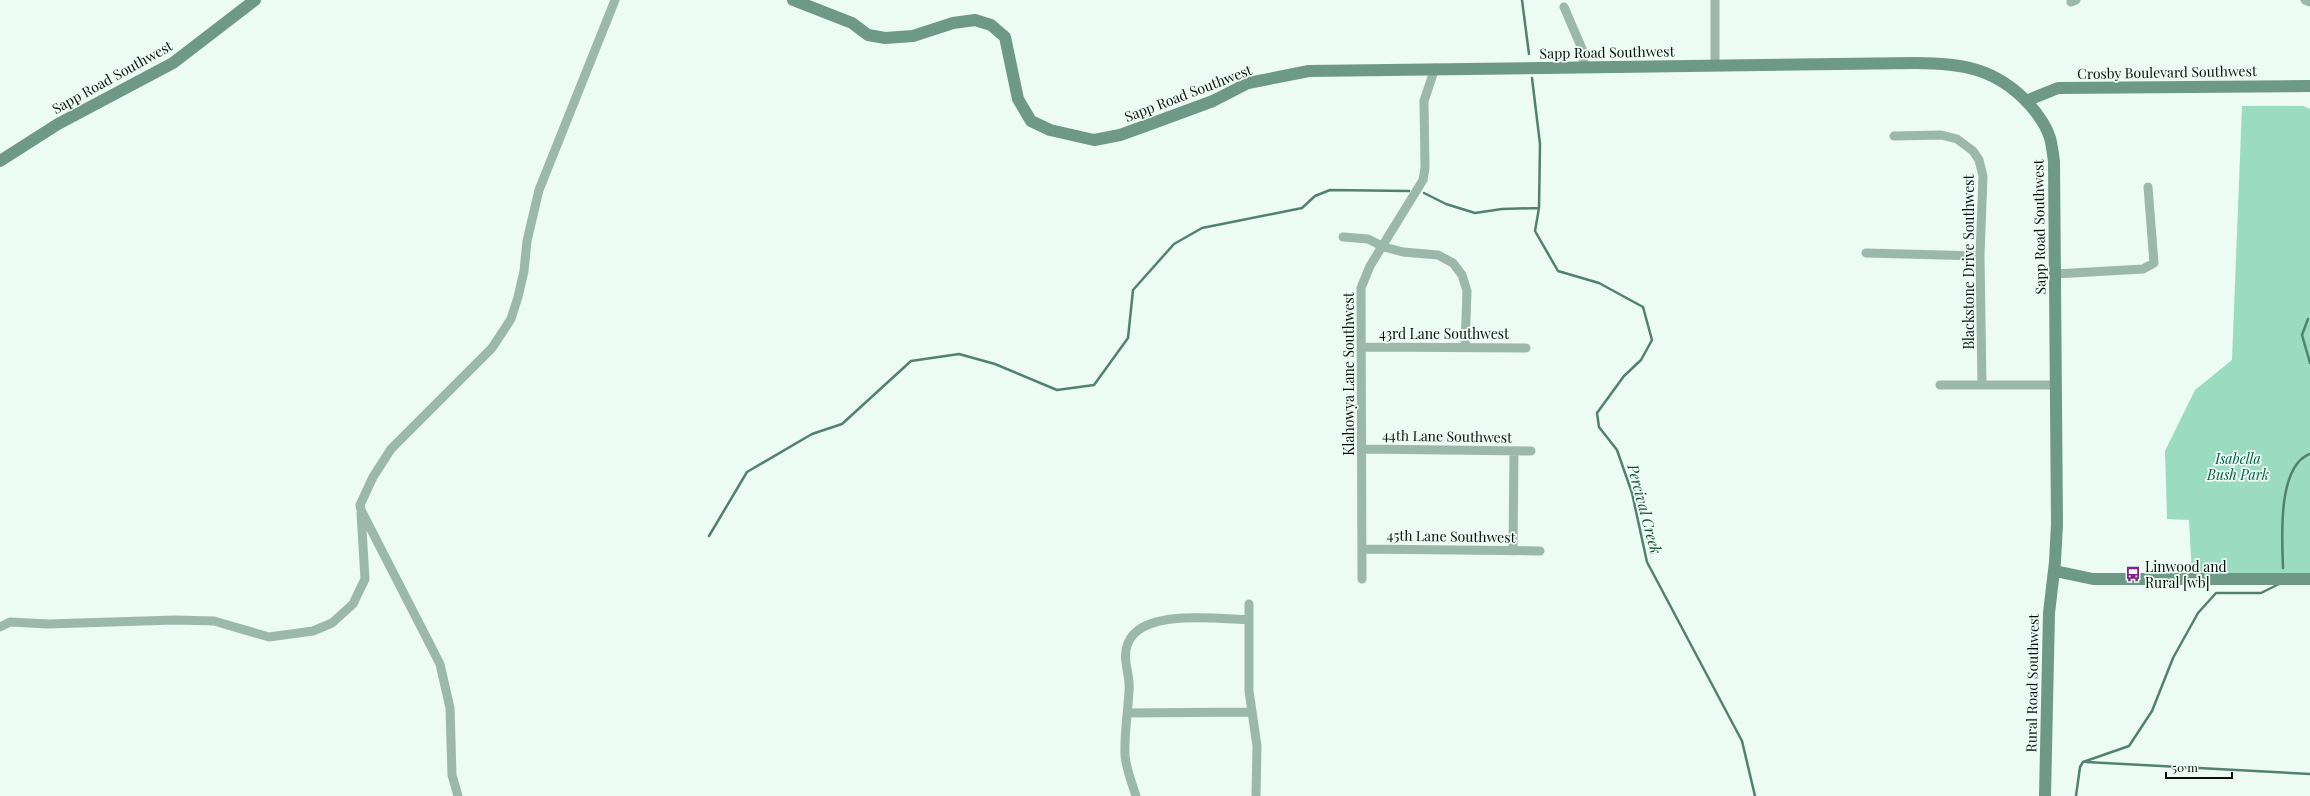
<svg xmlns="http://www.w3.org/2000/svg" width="2310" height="796" font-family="'Playfair Display',serif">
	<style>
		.green { fill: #9bdbbf }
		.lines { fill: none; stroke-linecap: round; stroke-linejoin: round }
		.stream { stroke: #51826d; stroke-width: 2.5 }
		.street { stroke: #9bb8ab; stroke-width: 9 }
		.secondary { stroke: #6e9986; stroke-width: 12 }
		.labels { text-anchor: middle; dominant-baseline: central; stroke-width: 3.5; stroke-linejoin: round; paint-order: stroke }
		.street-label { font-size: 14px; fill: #090e0c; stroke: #ecfbf4 }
		.park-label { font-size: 14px; font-style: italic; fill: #015f43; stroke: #ecfbf4 }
		.poi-label { font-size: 14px; fill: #090e0c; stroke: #ecfbf4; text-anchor: start }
		.water-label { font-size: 15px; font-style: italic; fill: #124a36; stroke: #ecfbf4 }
	</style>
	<rect width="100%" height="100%" fill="#ecfbf4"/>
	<!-- green -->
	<path class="green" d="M 2242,106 L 2303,106 L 2310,109 L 2310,576 L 2192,575 L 2189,520 L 2167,519 L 2165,451 L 2195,390 L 2232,360 Z"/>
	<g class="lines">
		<!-- stream -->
		<path class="stream" d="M 1522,0 L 1529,54
			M 1532,78 L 1540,144 L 1539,208 L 1535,231 L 1558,271 L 1599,283 L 1643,307 L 1652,340 L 1641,360 L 1624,376 L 1597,413 L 1599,427 L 1617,450 L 1632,493 L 1647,562 L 1742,741 L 1755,796
			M 1424,193 L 1446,204 L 1475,213 L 1502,209 L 1539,208
			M 2308,319 L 2302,335 L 2310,363
			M 709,536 L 747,472 L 812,434 L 842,424 L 911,361 L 959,354 L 995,364 L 1057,390 L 1094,385 L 1128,338 L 1133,290 L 1174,244 L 1202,228 L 1302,208 L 1315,196 L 1330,190 L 1409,191
			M 2283,568 C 2282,539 2277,466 2310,454
			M 2086,762 L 2310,774
			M 2076,796 L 2080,767 L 2083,762 L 2129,746 L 2152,711 L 2173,658 L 2198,613 L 2216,593 L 2261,593 L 2279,584"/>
		<!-- street -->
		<path class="street" d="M 2305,0 L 2310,2
			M 2071,2 L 2076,0
			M 1564,7 L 1583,51 L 1584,67
			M 1715,64 L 1715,0
			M 1894,136 L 1941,135 L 1957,139 L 1973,151 L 1979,160 L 1983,176 L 1980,256 L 1982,385
			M 1343,237 L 1368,239 L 1384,247 L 1403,252 L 1438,255 L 1453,263 L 1462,275 L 1467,291 L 1465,347
			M 1866,253 L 1980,256
			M 2055,274 L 2143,269 L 2154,263 L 2148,187
			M 1363,347 L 1526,348
			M 1940,385 L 2054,385
			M 1363,449 L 1531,451
			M 1362,549 L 1540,551
			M 1513,551 L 1514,451
			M 1362,579 L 1361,288 L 1370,266 L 1423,180 L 1425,168 L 1424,101 L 1435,68
			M 1249,604 L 1249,691 L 1257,746 L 1256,796
			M 0,627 L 10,622 L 48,624 L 175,620 L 214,621 L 269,637 L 313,631 L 332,623 L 353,604 L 365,579 L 361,513
			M 1128,713 L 1251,712
			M 458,796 L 452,775 L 450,708 L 440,664 L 361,510 L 360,505 L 373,477 L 391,449 L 492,348 L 511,319 L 518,297 L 524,271 L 527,241 L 539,190 L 615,0
			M 1136,796 C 1132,783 1126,769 1125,755 C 1124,734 1128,712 1129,691 C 1131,675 1121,659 1128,643 C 1142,608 1218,619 1249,620"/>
		<!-- secondary -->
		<path class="secondary" d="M 793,0 L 852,23 L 868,35 L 885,38 L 913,36 L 953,23 L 975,20 L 991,25 L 1005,37 L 1018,99 L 1031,121 L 1050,130 L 1094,140 L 1120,135 L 1156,122 L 1213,101 L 1248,83 L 1309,71 L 1915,63 C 1961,63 1996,68 2029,104 C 2037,113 2046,125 2050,138 C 2052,145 2053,154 2054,162 L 2057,524 L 2055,562 L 2049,613 L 2045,796
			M 2026,101 L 2058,88 L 2310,86
			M 0,161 L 58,124 L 173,63 L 255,0
			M 2055,571 L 2093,579 L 2310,579"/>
	</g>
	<!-- icons -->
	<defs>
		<g id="bus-bare" transform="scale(1.2)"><path d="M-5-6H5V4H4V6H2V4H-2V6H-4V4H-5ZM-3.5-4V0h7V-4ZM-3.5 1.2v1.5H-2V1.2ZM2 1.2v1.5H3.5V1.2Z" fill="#84208a" stroke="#ecfbf4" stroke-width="2.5" paint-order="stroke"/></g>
	</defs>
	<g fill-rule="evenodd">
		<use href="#bus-bare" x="2133" y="574"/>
	</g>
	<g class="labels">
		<!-- street labels -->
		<g class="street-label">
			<text transform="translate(1607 52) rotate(-1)">Sapp Road Southwest</text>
			<text transform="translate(2167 72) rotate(-1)">Crosby Boulevard Southwest</text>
			<text transform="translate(112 77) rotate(-29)">Sapp Road Southwest</text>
			<text transform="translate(1188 93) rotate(-21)">Sapp Road Southwest</text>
			<text transform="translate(2039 227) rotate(-91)">Sapp Road Southwest</text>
			<text transform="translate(1968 262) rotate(-90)">Blackstone Drive Southwest</text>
			<text x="1444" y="333">43rd Lane Southwest</text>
			<text transform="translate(1348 374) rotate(-90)">Klahowya Lane Southwest</text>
			<text transform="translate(1447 436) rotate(1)">44th Lane Southwest</text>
			<text transform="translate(1451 536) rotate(1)">45th Lane Southwest</text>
			<text transform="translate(2032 683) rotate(-89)">Rural Road Southwest</text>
		</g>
		<!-- park labels -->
		<g class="park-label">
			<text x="2238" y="458">Isabella<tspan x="2238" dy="16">Bush Park</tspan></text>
		</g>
		<!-- poi labels -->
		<g class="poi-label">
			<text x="2145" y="566">Linwood and<tspan x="2145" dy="16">Rural [wb]</tspan></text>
		</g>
		<!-- water labels -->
		<g class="water-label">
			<text transform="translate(1645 509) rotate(75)">Percival Creek</text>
		</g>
	</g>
	<!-- scale -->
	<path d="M2166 772v6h66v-6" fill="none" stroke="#090e0c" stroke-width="2"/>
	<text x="2172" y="772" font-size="12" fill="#090e0c" stroke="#ecfbf4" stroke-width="3" paint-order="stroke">50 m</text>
</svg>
